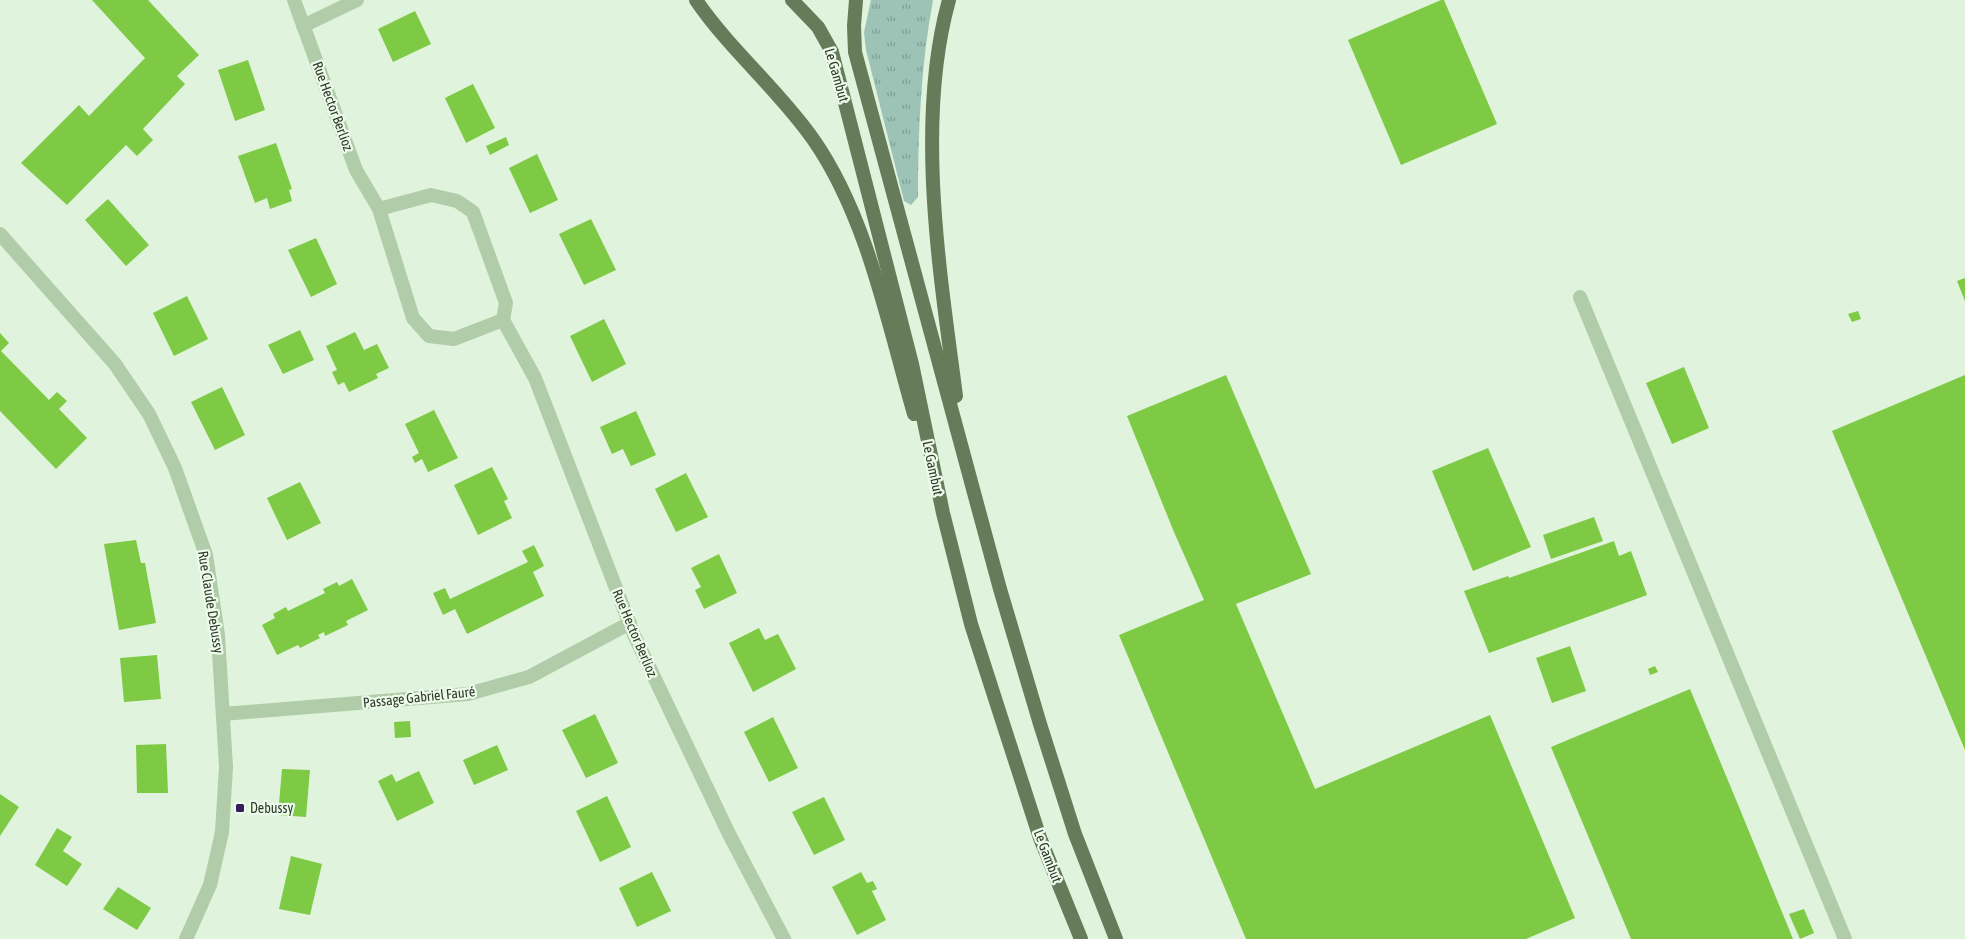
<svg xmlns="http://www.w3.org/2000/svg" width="1965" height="939" font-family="'Asap Condensed',sans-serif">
<defs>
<pattern id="grass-tufts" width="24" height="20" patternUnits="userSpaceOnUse" patternTransform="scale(1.25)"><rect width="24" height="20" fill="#9cc3b6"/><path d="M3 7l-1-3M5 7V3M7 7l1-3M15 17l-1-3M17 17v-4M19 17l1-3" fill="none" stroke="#809f94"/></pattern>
</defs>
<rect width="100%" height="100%" fill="#e0f3dd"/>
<path fill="url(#grass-tufts)" d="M871 0H933C921 65 918 130 918 197L911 205 904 201 866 50 864 32Z"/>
<g fill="#7eca44">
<polygon points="92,0 148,0 199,55 177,76 185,84 143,129 153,140 137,156 126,145 67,205 21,163 79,105 89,116 145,58"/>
<polygon points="1441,0 1444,0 1497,124 1401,165 1348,40"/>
<polygon points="415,11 431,44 393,62 378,29"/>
<polygon points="248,60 265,110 235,121 218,70"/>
<polygon points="473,84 495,128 466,143 445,98"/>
<polygon points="506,137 509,145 490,155 486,146"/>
<polygon points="276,143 292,189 289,190 292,201 270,209 267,198 255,203 238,156"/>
<polygon points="537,154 558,200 530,213 509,168"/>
<polygon points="108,199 149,245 126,266 85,220"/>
<polygon points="591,219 616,270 584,285 559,234"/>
<polygon points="316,238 337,284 311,297 288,250"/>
<polygon points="1965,278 1965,301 1957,281"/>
<polygon points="187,296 208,339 174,356 153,313"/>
<polygon points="1858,311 1861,319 1852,322 1848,314"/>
<polygon points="604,319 626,364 592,382 570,336"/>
<polygon points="300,330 314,360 283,374 268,345"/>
<polygon points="355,332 364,350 377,344 389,368 376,374 378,378 349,392 344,382 338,385 332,372 337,370 326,346"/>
<polygon points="0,333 9,343 1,351 49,400 57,392 67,401 59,409 87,438 56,469 0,411"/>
<polygon points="1684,367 1709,428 1672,444 1646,383"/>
<polygon points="1226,375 1311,574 1236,604 1315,789 1490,715 1575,918 1526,939 1246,939 1119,635 1204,600 1174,532 1127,416"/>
<polygon points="1965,375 1965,750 1832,431"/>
<polygon points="222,387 245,435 215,450 191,402"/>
<polygon points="434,410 458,458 428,472 422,459 415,463 412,457 419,453 405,424"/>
<polygon points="636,411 656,455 631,466 623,449 612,454 600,427"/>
<polygon points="1488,448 1531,547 1473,571 1432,471"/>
<polygon points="492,467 508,499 504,501 512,518 478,535 454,485"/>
<polygon points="686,473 708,517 676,532 655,489"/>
<polygon points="300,482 321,523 287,540 267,498"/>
<polygon points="1594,517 1603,541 1551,559 1543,535"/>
<polygon points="136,540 141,563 145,563 156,623 119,630 104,544"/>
<polygon points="1614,541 1619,556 1631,551 1647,595 1489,653 1464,591 1508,576 1509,578"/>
<polygon points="534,545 544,566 533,572 544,596 467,634 455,609 443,615 433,593 445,588 450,599 528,562 522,551"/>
<polygon points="719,554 737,593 704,609 695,590 701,587 691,568"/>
<polygon points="352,579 368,610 346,621 348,625 325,636 324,632 318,635 320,638 300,648 298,645 277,655 262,625 275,618 273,614 286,607 288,611 325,593 323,589 337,582 339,586"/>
<polygon points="759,628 765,640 778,634 796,669 753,692 729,643"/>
<polygon points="1570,646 1586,691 1552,703 1536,658"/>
<polygon points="157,655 161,699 124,702 120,658"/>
<polygon points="1655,666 1658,672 1650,675 1648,669"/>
<polygon points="1690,689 1739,807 1793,939 1631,939 1551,747"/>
<polygon points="595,714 618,763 586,778 562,730"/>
<polygon points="773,717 798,768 769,782 744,732"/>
<polygon points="410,721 411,737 395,738 394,722"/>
<polygon points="166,744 168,793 137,793 136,745"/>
<polygon points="497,745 508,770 474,785 463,760"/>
<polygon points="282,769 310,770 306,817 278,815"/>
<polygon points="419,771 434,803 397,821 378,781 392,774 396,782"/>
<polygon points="0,794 19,807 0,836"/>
<polygon points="607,796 631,847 600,862 576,811"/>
<polygon points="824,797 845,840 814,855 792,812"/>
<polygon points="57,828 72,837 63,851 82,864 67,886 35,865"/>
<polygon points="291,856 322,864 310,915 279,909"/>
<polygon points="652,872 671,911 637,927 619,888"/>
<polygon points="861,872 867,883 873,881 877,889 872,891 886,920 857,935 832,887"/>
<polygon points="118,887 151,908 137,930 103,909"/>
<polygon points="1804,909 1814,933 1800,939 1789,914"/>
</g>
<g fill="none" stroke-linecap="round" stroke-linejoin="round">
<polyline stroke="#b0cca8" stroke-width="14" points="1580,297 1845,939"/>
<g stroke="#b0cca8" stroke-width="14">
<polyline points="294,0 356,170 379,209 413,318 429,336 454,339 503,320 506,303 473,212 457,201 431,195 379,209"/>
<polyline points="303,26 357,0"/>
<polyline points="0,234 115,364 149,414 175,468 206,555 218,635 226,767 222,832 213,872 210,885 186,939"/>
<polyline points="503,320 535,378 634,635 729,834 784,939"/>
<polyline points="223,714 468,694 529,677 630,623"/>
</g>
<g stroke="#657b59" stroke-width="14">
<path d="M696 0C730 50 778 89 813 139 867 216 888 324 914 414"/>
<polyline points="792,0 818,27 832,52 912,364 943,513 971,624 1040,838 1081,939"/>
<polyline points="856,0 854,26 855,52 1000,589 1040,724 1075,834 1116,939"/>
<path d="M949 0C915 122 940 273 956 396"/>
</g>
</g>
<rect fill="#361c5c" stroke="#ecfbea" stroke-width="2" x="235" y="803" width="10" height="10" rx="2.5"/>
<g text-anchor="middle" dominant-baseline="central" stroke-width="4.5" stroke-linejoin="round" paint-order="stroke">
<g font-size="14" fill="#2f3929" stroke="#ecfbea">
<text transform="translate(837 75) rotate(74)">Le Gambut</text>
<text transform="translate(333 106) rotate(70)">Rue Hector Berlioz</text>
<text transform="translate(933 468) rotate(78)">Le Gambut</text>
<text transform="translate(211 602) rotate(81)">Rue Claude Debussy</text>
<text transform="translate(635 633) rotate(67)">Rue Hector Berlioz</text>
<text transform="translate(419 697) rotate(-6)">Passage Gabriel Fauré</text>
<text transform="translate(1048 856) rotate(69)">Le Gambut</text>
</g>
<g font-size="14" fill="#2f3929" stroke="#ecfbea" text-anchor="start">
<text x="250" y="808">Debussy</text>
</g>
</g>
</svg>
